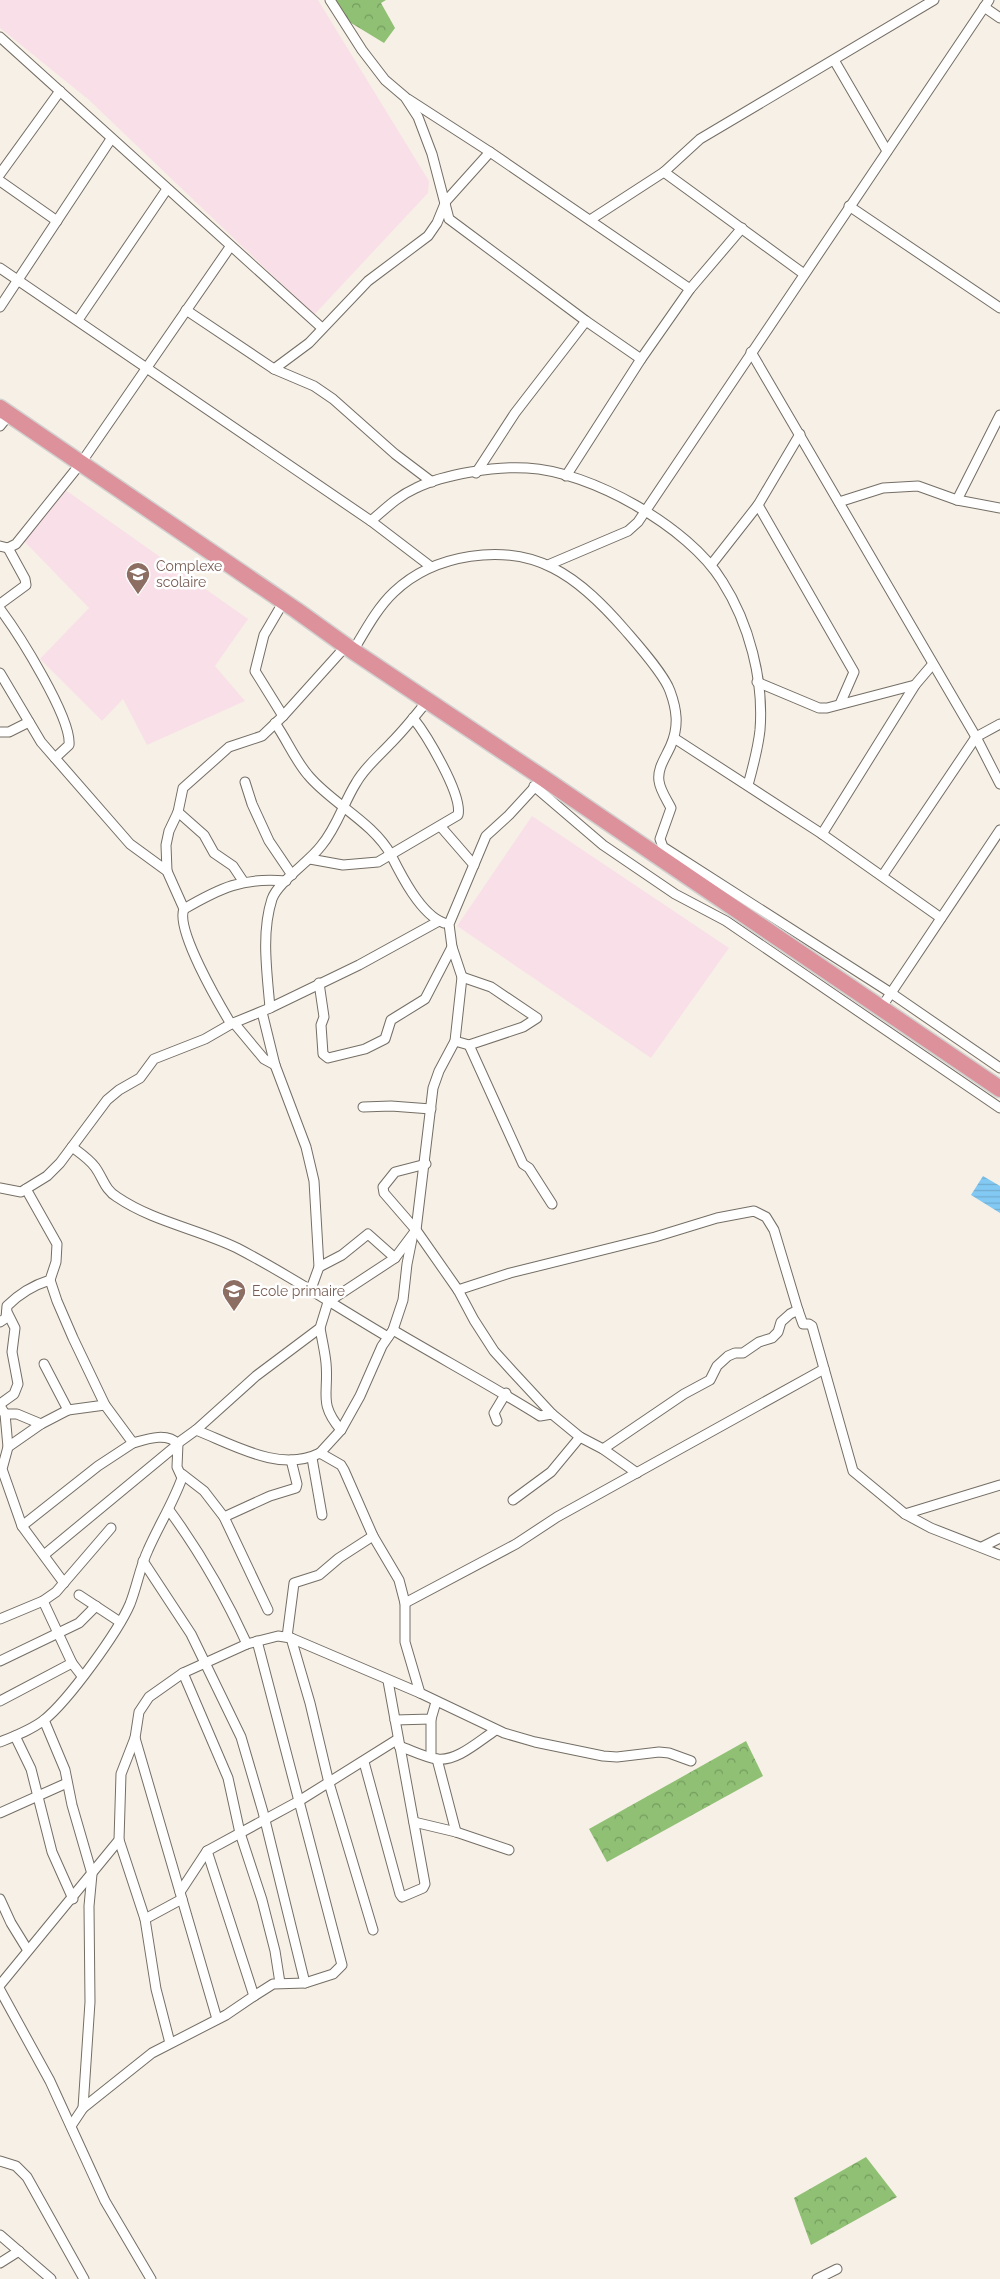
<svg xmlns="http://www.w3.org/2000/svg" width="1000" height="2279" font-family="Raleway,sans-serif">
<defs>
<pattern id="forest-crowns" width="20" height="18" patternUnits="userSpaceOnUse" patternTransform="scale(1.25)"><rect width="20" height="18" fill="#8fc074"/><path d="M2 6a3 3 0 1 1 6 0M12 15a3 3 0 1 1 6 0" fill="none" stroke="#759c5f"/></pattern>
<pattern id="water-rules" width="6" height="5" patternUnits="userSpaceOnUse" patternTransform="scale(1.25)"><rect width="6" height="5" fill="#82c9f3"/><path d="M0 2.5h6" fill="none" stroke="#71add0"/></pattern>
</defs>
<rect width="100%" height="100%" fill="#f7f0e6"/>
<g fill="#f9e0e8">
<polygon points="0,0 318,0 429,181 428,193 314,315 89,100 0,28"/>
<polygon points="64,489 248,619 215,666 245,701 147,745 123,699 102,721 40,659 89,608 22,539"/>
<polygon points="532,816 729,948 651,1058 457,926"/>
</g>
<g fill="url(#forest-crowns)">
<polygon points="329,0 386,0 381,3 395,28 384,43 338,15"/>
<polygon points="746,1741 763,1776 607,1862 589,1829"/>
<polygon points="866,2157 897,2197 811,2245 794,2198"/>
</g>
<polygon fill="url(#water-rules)" points="983,1176 1000,1186 1000,1213 971,1195"/>
<g fill="none" stroke-linecap="round" stroke-linejoin="round">
<g stroke="#746e65" stroke-width="11">
<g id="street">
<polyline points="330,0 362,50 385,80 405,97 418,117 432,154 449,219 586,321 641,359"/>
<polyline points="984,7 1000,18"/>
<polyline points="0,37 322,328"/>
<polyline points="834,60 887,151"/>
<polyline points="408,99 490,152 690,289"/>
<polyline points="664,172 804,274"/>
<polyline points="0,174 60,91"/>
<polyline points="0,181 57,221"/>
<polyline points="849,206 1000,308"/>
<polyline points="590,220 664,172 700,139 934,0"/>
<polyline points="0,268 371,521 430,566"/>
<polyline points="0,307 111,139"/>
<polyline points="186,310 274,369 314,386 333,399 395,454 432,482"/>
<polyline points="78,320 167,189"/>
<polyline points="751,352 976,737 1000,784"/>
<polyline points="274,369 309,343 368,281 428,236 437,223 446,201 490,152"/>
<polyline points="0,426 9,415"/>
<polyline points="476,473 515,413 586,321"/>
<polyline points="566,476 641,359 690,289 742,228"/>
<polyline points="957,500 1000,415"/>
<polyline points="839,502 883,488 918,486 957,500 1000,508"/>
<polyline points="758,505 854,672 840,704"/>
<path d="M371 521C385 509 398 496 416 488 444 474 497 466 527 468 590 471 689 527 722 581 749 623 764 680 760 730 758 748 753 767 748 785"/>
<polyline points="0,546 8,548 16,544 81,463 230,247"/>
<polyline points="548,565 628,531 638,522 989,0"/>
<polyline points="711,565 758,505 800,434"/>
<polyline points="0,604 26,585 25,579 8,548"/>
<path d="M0 609C18 633 72 718 69 745L55 758"/>
<path d="M353 651C365 631 377 608 394 592 434 554 504 543 553 568 581 582 605 607 625 630 637 644 664 674 670 691 677 710 679 726 671 745 666 757 657 768 659 781 660 790 667 800 671 808L660 839 663 847 891 993 1000 1068"/>
<path d="M0 673 41 742 130 844 167 871 184 909C175 929 219 1004 231 1024"/>
<polyline points="757,682 819,708 827,708 915,685"/>
<polyline points="283,716 255,671 264,635 284,601"/>
<path d="M275 723C287 740 295 760 308 775 331 803 373 822 391 855 401 875 421 915 444 923"/>
<polyline points="0,732 9,732 29,722"/>
<polyline points="674,738 822,834 941,918"/>
<polyline points="245,782 252,804 269,841 292,875"/>
<polyline points="534,786 603,845 675,894 726,921 1000,1108"/>
<polyline points="178,812 204,835 214,853 233,866 243,881"/>
<polyline points="441,827 474,865"/>
<polyline points="822,834 915,685 932,665"/>
<path d="M310 859 343 865 378 862 458 815C463 795 426 734 413 718"/>
<polyline points="167,871 166,845 169,831 178,812 183,788 229,747 262,736 283,716 346,646"/>
<polyline points="883,875 976,737 1000,724"/>
<path d="M184 909C220 888 243 877 286 881"/>
<polyline points="319,983 324,1017 321,1025 323,1054 328,1058 365,1049 385,1039 391,1020 425,999 452,947"/>
<path d="M270 1008C267 972 261 933 272 899 278 882 309 862 321 846 337 827 343 804 356 783 365 767 378 757 391 743 404 730 416 715 428 700"/>
<polyline points="881,1008 1000,830"/>
<polyline points="262,1012 275,1065 306,1147 314,1181 319,1267 311,1289"/>
<polyline points="234,1023 264,1059 275,1065"/>
<polyline points="455,1041 469,1045 523,1027 537,1018 491,987 462,977"/>
<polyline points="469,1045 523,1164 529,1168 552,1204"/>
<polyline points="363,1107 391,1106 431,1109"/>
<path d="M72 1147C80 1153 89 1159 95 1167 103 1178 105 1190 117 1197 154 1222 198 1229 237 1248 289 1275 337 1307 388 1337"/>
<polyline points="426,1164 395,1172 383,1187 384,1193 416,1230 458,1290 474,1320 494,1351 513,1372 552,1414 580,1437 603,1449 637,1473"/>
<polyline points="0,1188 21,1192 47,1176 60,1163 107,1100 119,1090 140,1078 154,1059 205,1039 231,1024 270,1008 359,965 439,921"/>
<polyline points="319,1267 342,1255 368,1234 395,1258"/>
<path d="M50 1280 57 1301 73 1338 105 1405 133 1443C147 1439 167 1432 178 1444"/>
<polyline points="458,1290 510,1273 655,1237 717,1218 754,1211 766,1217 774,1230 798,1310 790,1314 781,1322 778,1332 772,1338 759,1342 743,1353 735,1353 728,1356 717,1366 710,1380 684,1394 603,1449"/>
<polyline points="798,1310 803,1324 809,1324 812,1326 853,1471 905,1514 931,1528 1000,1555"/>
<path d="M0 1322 6 1318 7 1306C19 1294 34 1285 50 1280L56 1262 57 1244 26 1189"/>
<path d="M320 1328C322 1340 325 1352 326 1363 329 1394 318 1403 341 1430"/>
<path d="M393 1330C442 1359 492 1386 540 1416L552 1414"/>
<polyline points="44,1364 68,1410"/>
<polyline points="0,1404 14,1394 18,1384 12,1352 15,1328 7,1312"/>
<polyline points="0,1406 5,1414 8,1447 2,1469 22,1526 64,1583"/>
<polyline points="5,1414 17,1414 41,1424"/>
<polyline points="497,1421 494,1413 506,1393"/>
<path d="M196 1430C234 1445 280 1473 320 1453L341 1465 344 1470 373 1536 399 1580 405 1603V1642L420 1693"/>
<polyline points="8,1447 41,1424 68,1410 105,1405"/>
<polyline points="320,1453 341,1430 360,1396 382,1346 393,1330 403,1300 407,1264 412,1239"/>
<polyline points="312,1458 322,1515"/>
<polyline points="182,1474 204,1491 224,1517 268,1610"/>
<polyline points="513,1500 551,1472 580,1437"/>
<path d="M169 1510C200 1552 225 1596 247 1644"/>
<polyline points="905,1514 1000,1485"/>
<polyline points="224,1517 270,1496 296,1488 297,1484 291,1460"/>
<polyline points="22,1526 98,1466 133,1443"/>
<polyline points="982,1547 1000,1538"/>
<polyline points="44,1555 177,1445"/>
<polyline points="143,1561 191,1634 241,1737 263,1812 305,1983"/>
<polyline points="79,1595 120,1622"/>
<polyline points="43,1601 72,1663 82,1676"/>
<polyline points="405,1603 516,1544 557,1517 824,1369"/>
<polyline points="0,1619 43,1601 56,1592 111,1528"/>
<polyline points="287,1637 294,1583 319,1575 339,1558 373,1536"/>
<polyline points="291,1638 310,1703 329,1783 373,1930"/>
<polyline points="0,1661 79,1623 96,1606"/>
<polyline points="183,1673 228,1778 240,1833 262,1900 275,1951 280,1983"/>
<polyline points="0,1701 72,1663"/>
<polyline points="44,1720 65,1770 72,1805 92,1874 89,1906 90,2002 83,2108 152,2053 226,2015 254,1996 207,1851 299,1801 398,1739"/>
<polyline points="395,1720 431,1719 436,1702"/>
<polyline points="15,1736 31,1769 52,1852 73,1899"/>
<polyline points="135,1738 217,2019"/>
<path d="M0 1742C15 1736 31 1730 44 1720 68 1701 118 1632 130 1604 137 1586 140 1567 148 1550 159 1525 173 1503 182 1478L177 1467 178 1443 196 1430 256 1376 320 1328 328 1302 395 1258 416 1230 433 1088 439 1071 455 1041 462 977 452 947 449 924 486 836 509 815 543 778"/>
<path d="M399 1746C411 1750 424 1757 437 1759 457 1762 480 1740 496 1730"/>
<polyline points="431,1757 431,1719"/>
<polyline points="437,1759 456,1832"/>
<polyline points="364,1762 400,1894 402,1897 423,1888 425,1884 388,1681"/>
<polyline points="0,1813 67,1783"/>
<polyline points="414,1822 456,1832 509,1850"/>
<polyline points="119,1840 145,1919 156,1989 170,2043"/>
<polyline points="180,1892 207,1851"/>
<polyline points="0,1899 11,1923 27,1949"/>
<polyline points="145,1919 182,1899"/>
<polyline points="0,1985 119,1840 121,1774 135,1738 139,1712 149,1697 183,1673 247,1644 278,1636 291,1638 420,1693 504,1733 535,1742 603,1756 617,1757 659,1752 669,1753 691,1761"/>
<polyline points="0,1990 50,2081 105,2201 151,2279"/>
<polyline points="254,1996 273,1984 305,1983 333,1974 342,1965 257,1641"/>
<polyline points="71,2126 83,2108"/>
<polyline points="0,2161 16,2166 27,2177 84,2279"/>
<polyline points="0,2235 51,2279"/>
<polyline points="0,2263 19,2251"/>
<polyline points="817,2279 837,2269"/>
</g>
</g>
<g stroke="#d1d1d0" stroke-width="19">
<polyline id="highway" points="0,408 296,610 353,651 543,778 1000,1089"/>
</g>
<use href="#street" stroke="#fff" stroke-width="9"/>
<use href="#highway" stroke="#dd919b" stroke-width="16"/>
</g>
<defs>
<g id="school-pin" transform="scale(1.25)"><path d="M0 17L-7.5 6A9.5 9.5 0 1 1 7.5 6Z" fill="#8d6e63" stroke="#fff"/><path d="M0-5L7-2L0 1L-7-2ZM-4 1L0 2.5L4 1V4Q0 6-4 4Z" fill="#fff"/></g>
</defs>
<g fill-rule="evenodd">
<use href="#school-pin" x="138" y="574"/>
<use href="#school-pin" x="234" y="1291"/>
</g>
<g text-anchor="middle" dominant-baseline="central" stroke-width="5" stroke-linejoin="round" paint-order="stroke">
<g font-size="14" fill="#785e54" stroke="#fff" text-anchor="start">
<text x="156" y="566">Complexe<tspan x="156" dy="16">scolaire</tspan></text>
<text x="252" y="1291">Ecole primaire</text>
</g>
</g>
</svg>
